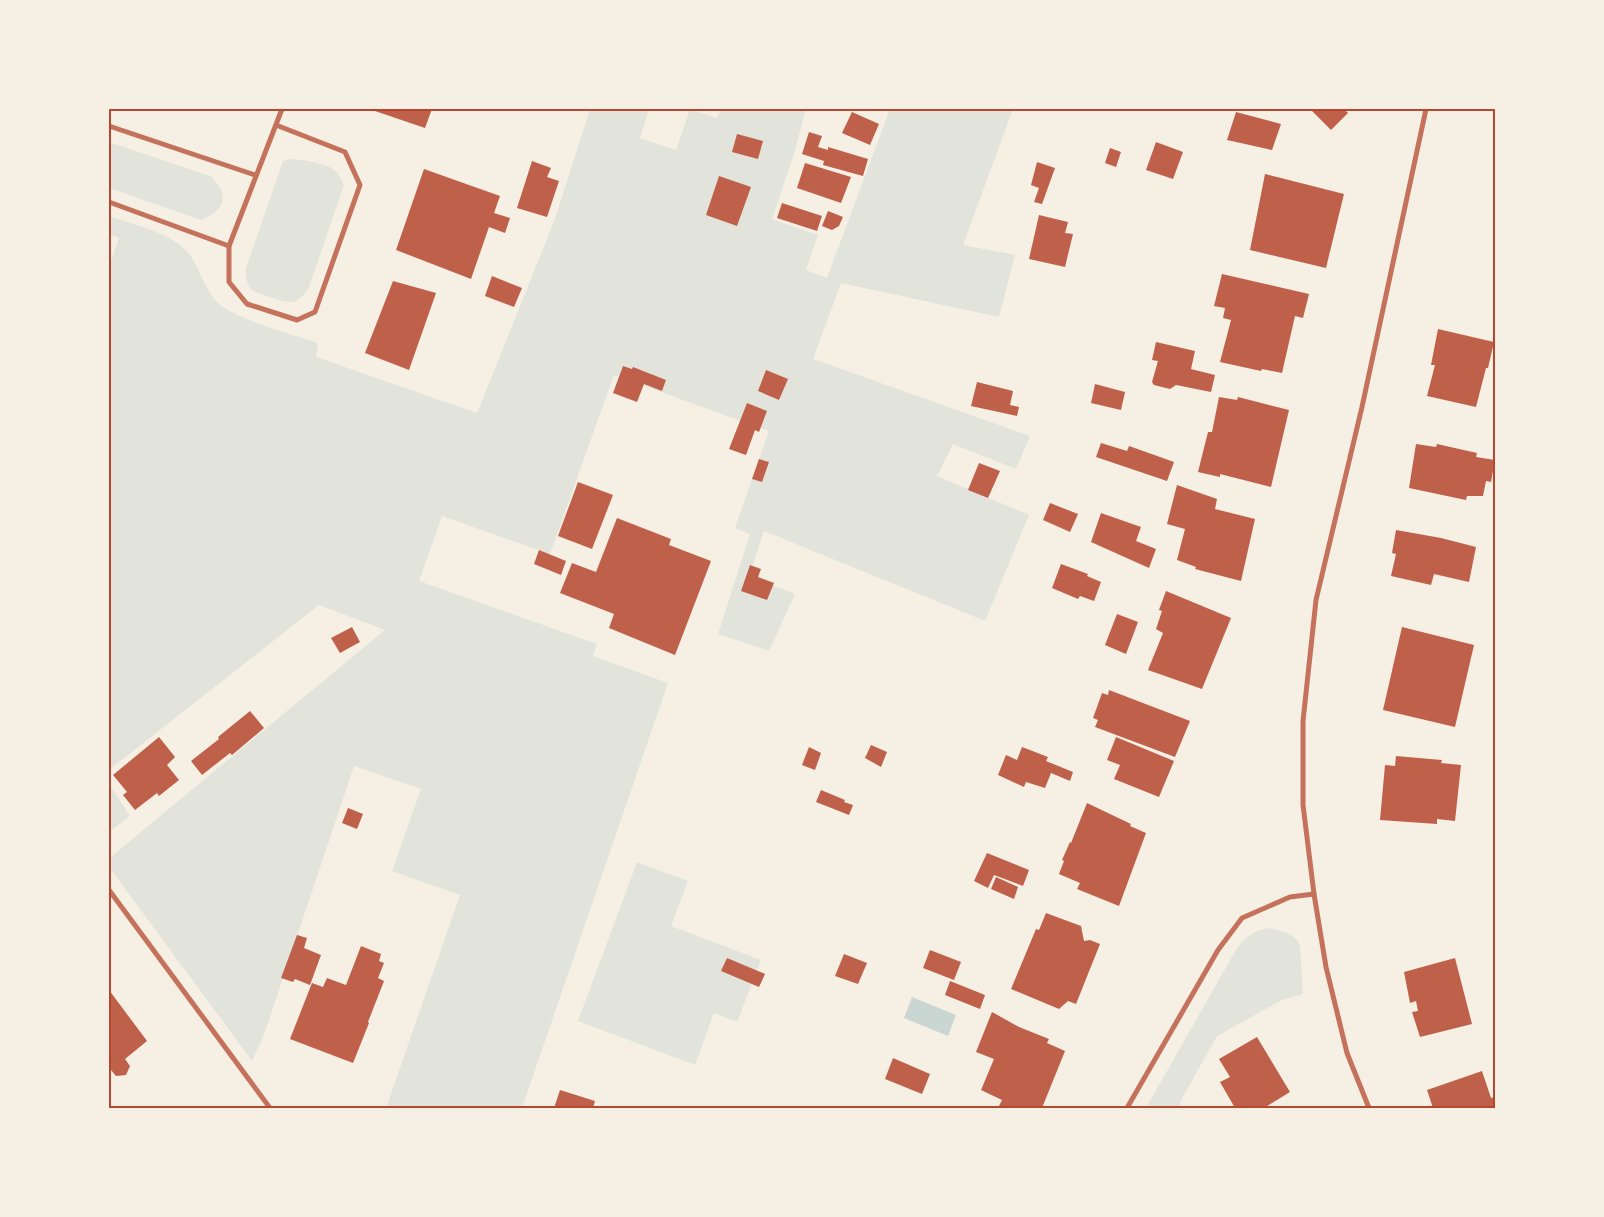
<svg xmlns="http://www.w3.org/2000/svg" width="1604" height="1217" font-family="'Open Sans',sans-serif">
<rect width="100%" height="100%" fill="#f6efe4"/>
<g fill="#e2e4dc">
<path d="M590 109H649L640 138 676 150 690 109 717 118 721 109H806L793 157 772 219 818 235 806 270 827 278 890 109H1013L963 245 1015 255 999 317 841 283 813 359 1030 436 1016 469 953 444 937 476 1029 515 985 621 764 531 749 576 795 594 769 651 718 634 750 534 735 528 769 431 614 375 550 554 442 516 419 581 597 644 593 656 668 683 522 1108H386L460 895 392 871 421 789 354 766 264 1035 252 1061 109 867V859L125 845 385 630 319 605 109 770V266L119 238 109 234V216C134 225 174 233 190 255 200 269 204 288 216 301 231 318 294 335 318 343L316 357 477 413 555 219Z"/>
<path d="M109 142 210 176C231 194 225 210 201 220L109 188Z"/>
<path d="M290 159C300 159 324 163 333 169 338 172 341 180 344 185L308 290C304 294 299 301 293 302 286 303 257 294 252 290 247 285 246 278 245 271L283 161Z"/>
<polygon points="109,784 130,816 109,832"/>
<polygon points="637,862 688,881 671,926 761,960 737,1022 714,1013 695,1065 578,1021"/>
<path d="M1269 928C1282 931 1294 933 1300 945L1303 994 1282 1000 1217 1036 1180 1102 1182 1108H1146L1237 948C1248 935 1253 931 1269 928Z"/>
</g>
<polygon fill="#c9d6d2" points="912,997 956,1015 948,1036 904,1018"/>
<g fill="#bf614a">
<polygon points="369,109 432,109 425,128"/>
<polygon points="1310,109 1347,109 1345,110 1348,113 1331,130"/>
<polygon points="852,112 879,124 870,145 842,133"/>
<polygon points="1236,112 1281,124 1272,150 1227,140"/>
<polygon points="809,132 822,136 818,147 828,150 828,147 868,159 863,176 823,165 824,161 802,154"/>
<polygon points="737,134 763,141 758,159 732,152"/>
<polygon points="1156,142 1183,152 1173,179 1146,170"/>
<polygon points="1110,148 1121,152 1116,167 1105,163"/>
<polygon points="532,161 551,168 547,177 559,181 547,217 517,208"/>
<polygon points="1037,162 1055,168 1042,204 1034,202 1039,188 1031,185"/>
<polygon points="805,163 851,177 841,203 797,188"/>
<polygon points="424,169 500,196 494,213 510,218 505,233 489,227 471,279 396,250"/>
<polygon points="1265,174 1344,194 1326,268 1250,250"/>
<polygon points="719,176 751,187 737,226 706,215"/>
<polygon points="782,203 822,216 817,231 777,218"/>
<polygon points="828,211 843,217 839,226 832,230 822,226"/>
<polygon points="1039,215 1068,222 1065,233 1073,234 1065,267 1029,259"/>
<polygon points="1222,274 1309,294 1303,318 1295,316 1282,373 1262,369 1261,371 1220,362 1231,320 1223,318 1225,308 1214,306"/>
<polygon points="492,276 522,288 514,307 485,296"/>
<polygon points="393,281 436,293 409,370 365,353"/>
<polygon points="1438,329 1494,342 1488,368 1486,368 1476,407 1427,396 1435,365 1431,365"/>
<polygon points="1156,342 1195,351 1191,369 1215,375 1211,392 1176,385 1170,389 1154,385 1152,382 1158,361 1152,360"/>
<polygon points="623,366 632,369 633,367 666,380 662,391 644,384 637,402 613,393"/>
<polygon points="766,370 788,379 779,400 758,391"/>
<polygon points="977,382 1013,391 1010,405 1019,407 1017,416 971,406"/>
<polygon points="1095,384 1125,392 1121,410 1091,403"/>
<polygon points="1219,397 1237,400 1238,397 1289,410 1271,487 1220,474 1220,477 1198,472 1208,432 1212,432"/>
<polygon points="747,403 767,411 759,432 755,430 746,455 729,449"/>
<polygon points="1101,443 1127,451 1129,446 1174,462 1167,481 1096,457"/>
<polygon points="1416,444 1436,447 1437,444 1477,453 1476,457 1495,460 1491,482 1486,481 1483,496 1467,496 1466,500 1409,488"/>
<polygon points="759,459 769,462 762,482 752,479"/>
<polygon points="979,463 1000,471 988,498 968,490"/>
<polygon points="578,482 613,495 592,549 558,536"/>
<polygon points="1177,485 1217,499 1215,509 1255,519 1241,581 1195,569 1196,567 1177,560 1185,529 1167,524"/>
<polygon points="1050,503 1078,514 1070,532 1043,520"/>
<polygon points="1101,513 1141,527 1136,541 1156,549 1149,568 1091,542"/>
<polygon points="617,518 671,539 669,545 711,561 675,655 609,628 614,614 560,593 572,563 596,572"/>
<polygon points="1396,530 1441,538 1476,547 1469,582 1434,574 1431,585 1391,576 1396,554 1392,553"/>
<polygon points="539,550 566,561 561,575 534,564"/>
<polygon points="1061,564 1088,574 1087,576 1101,582 1094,601 1080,596 1078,599 1052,588"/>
<polygon points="750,565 761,569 758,577 774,583 767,600 741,591"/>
<polygon points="1166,591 1231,618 1202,689 1148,670 1163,633 1156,629 1162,611 1159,610"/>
<polygon points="1117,614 1138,622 1126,654 1105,645"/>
<polygon points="352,627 360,642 340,653 331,638"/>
<polygon points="1402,627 1474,645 1455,727 1383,710"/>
<polygon points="1109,690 1190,721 1175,757 1095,727 1098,720 1093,718 1102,693 1108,695"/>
<polygon points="250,711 264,728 232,755 230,753 202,775 191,761 219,739 218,737"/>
<polygon points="159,737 175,757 167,765 179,780 159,796 157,793 135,810 123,795 127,792 113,775"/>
<polygon points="1116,737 1174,761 1159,797 1114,779 1120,765 1107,760"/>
<polygon points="871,745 887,752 881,767 865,758"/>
<polygon points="809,747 821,753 815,770 802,765"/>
<polygon points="1022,747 1048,757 1046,761 1073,772 1070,781 1051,773 1045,788 1026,782 1024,787 998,775 1006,755 1017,760"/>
<polygon points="1396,756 1442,760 1441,763 1461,765 1455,821 1437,819 1437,824 1380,820 1385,765 1395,766"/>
<polygon points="821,790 845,800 844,802 853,805 849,815 816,802"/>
<polygon points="1087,803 1131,824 1130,826 1146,833 1119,906 1077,889 1080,883 1059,874 1064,861 1062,860 1070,842 1071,843"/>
<polygon points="348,808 363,814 357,829 342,823"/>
<polygon points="987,853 1029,870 1023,886 994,875 988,888 974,881"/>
<polygon points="996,877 1018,887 1014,899 991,889"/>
<polygon points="1046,913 1081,926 1084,941 1090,940 1100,944 1076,1004 1068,1001 1059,1009 1011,989 1036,929 1039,930"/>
<polygon points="297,935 307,938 304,948 321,955 310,985 295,979 293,982 281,978"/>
<polygon points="361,946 381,954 379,961 384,963 378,978 384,981 368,1022 369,1023 353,1063 290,1039 312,983 323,987 327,978 346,985"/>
<polygon points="930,950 961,962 954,980 923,968"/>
<polygon points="844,954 867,963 858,984 835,976"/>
<polygon points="727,958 765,974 759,987 721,971"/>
<polygon points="1455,958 1472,1024 1420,1037 1412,1012 1418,1011 1416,1001 1410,1003 1404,972"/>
<polygon points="950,981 985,995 980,1009 945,995"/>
<polygon points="109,990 147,1041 125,1059 130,1066 126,1075 116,1076 111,1070 109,1072"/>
<polygon points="992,1012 1019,1027 1049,1039 1047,1043 1065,1051 1042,1108 998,1108 1002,1100 981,1090 994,1059 976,1052"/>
<polygon points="1257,1037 1290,1092 1264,1108 1235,1108 1220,1082 1230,1077 1219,1059"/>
<polygon points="893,1058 930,1074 922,1094 885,1079"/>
<polygon points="1482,1071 1491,1098 1495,1097 1495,1108 1433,1108 1427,1090"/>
<polygon points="560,1090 595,1101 593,1108 554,1108"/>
</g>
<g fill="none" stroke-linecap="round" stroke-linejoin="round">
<g stroke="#c5725c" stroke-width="5">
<polyline points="276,125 345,152 360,185 315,312 297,320 247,304 229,282 229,246 282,109"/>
<polyline points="109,126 255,175"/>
<polyline points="109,202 229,246"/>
<polyline points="109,890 270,1108"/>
<polyline points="1127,1108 1218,950 1242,918 1290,897 1314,894"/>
<polyline points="1369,1108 1347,1053 1326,967 1314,894 1303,805 1303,721 1316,600 1362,407 1426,109"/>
</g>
</g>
<rect width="1604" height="1217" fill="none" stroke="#f6efe4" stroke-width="220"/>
<rect x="110" y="110" width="1384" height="997" fill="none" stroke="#b5482f" stroke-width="2"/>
</svg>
